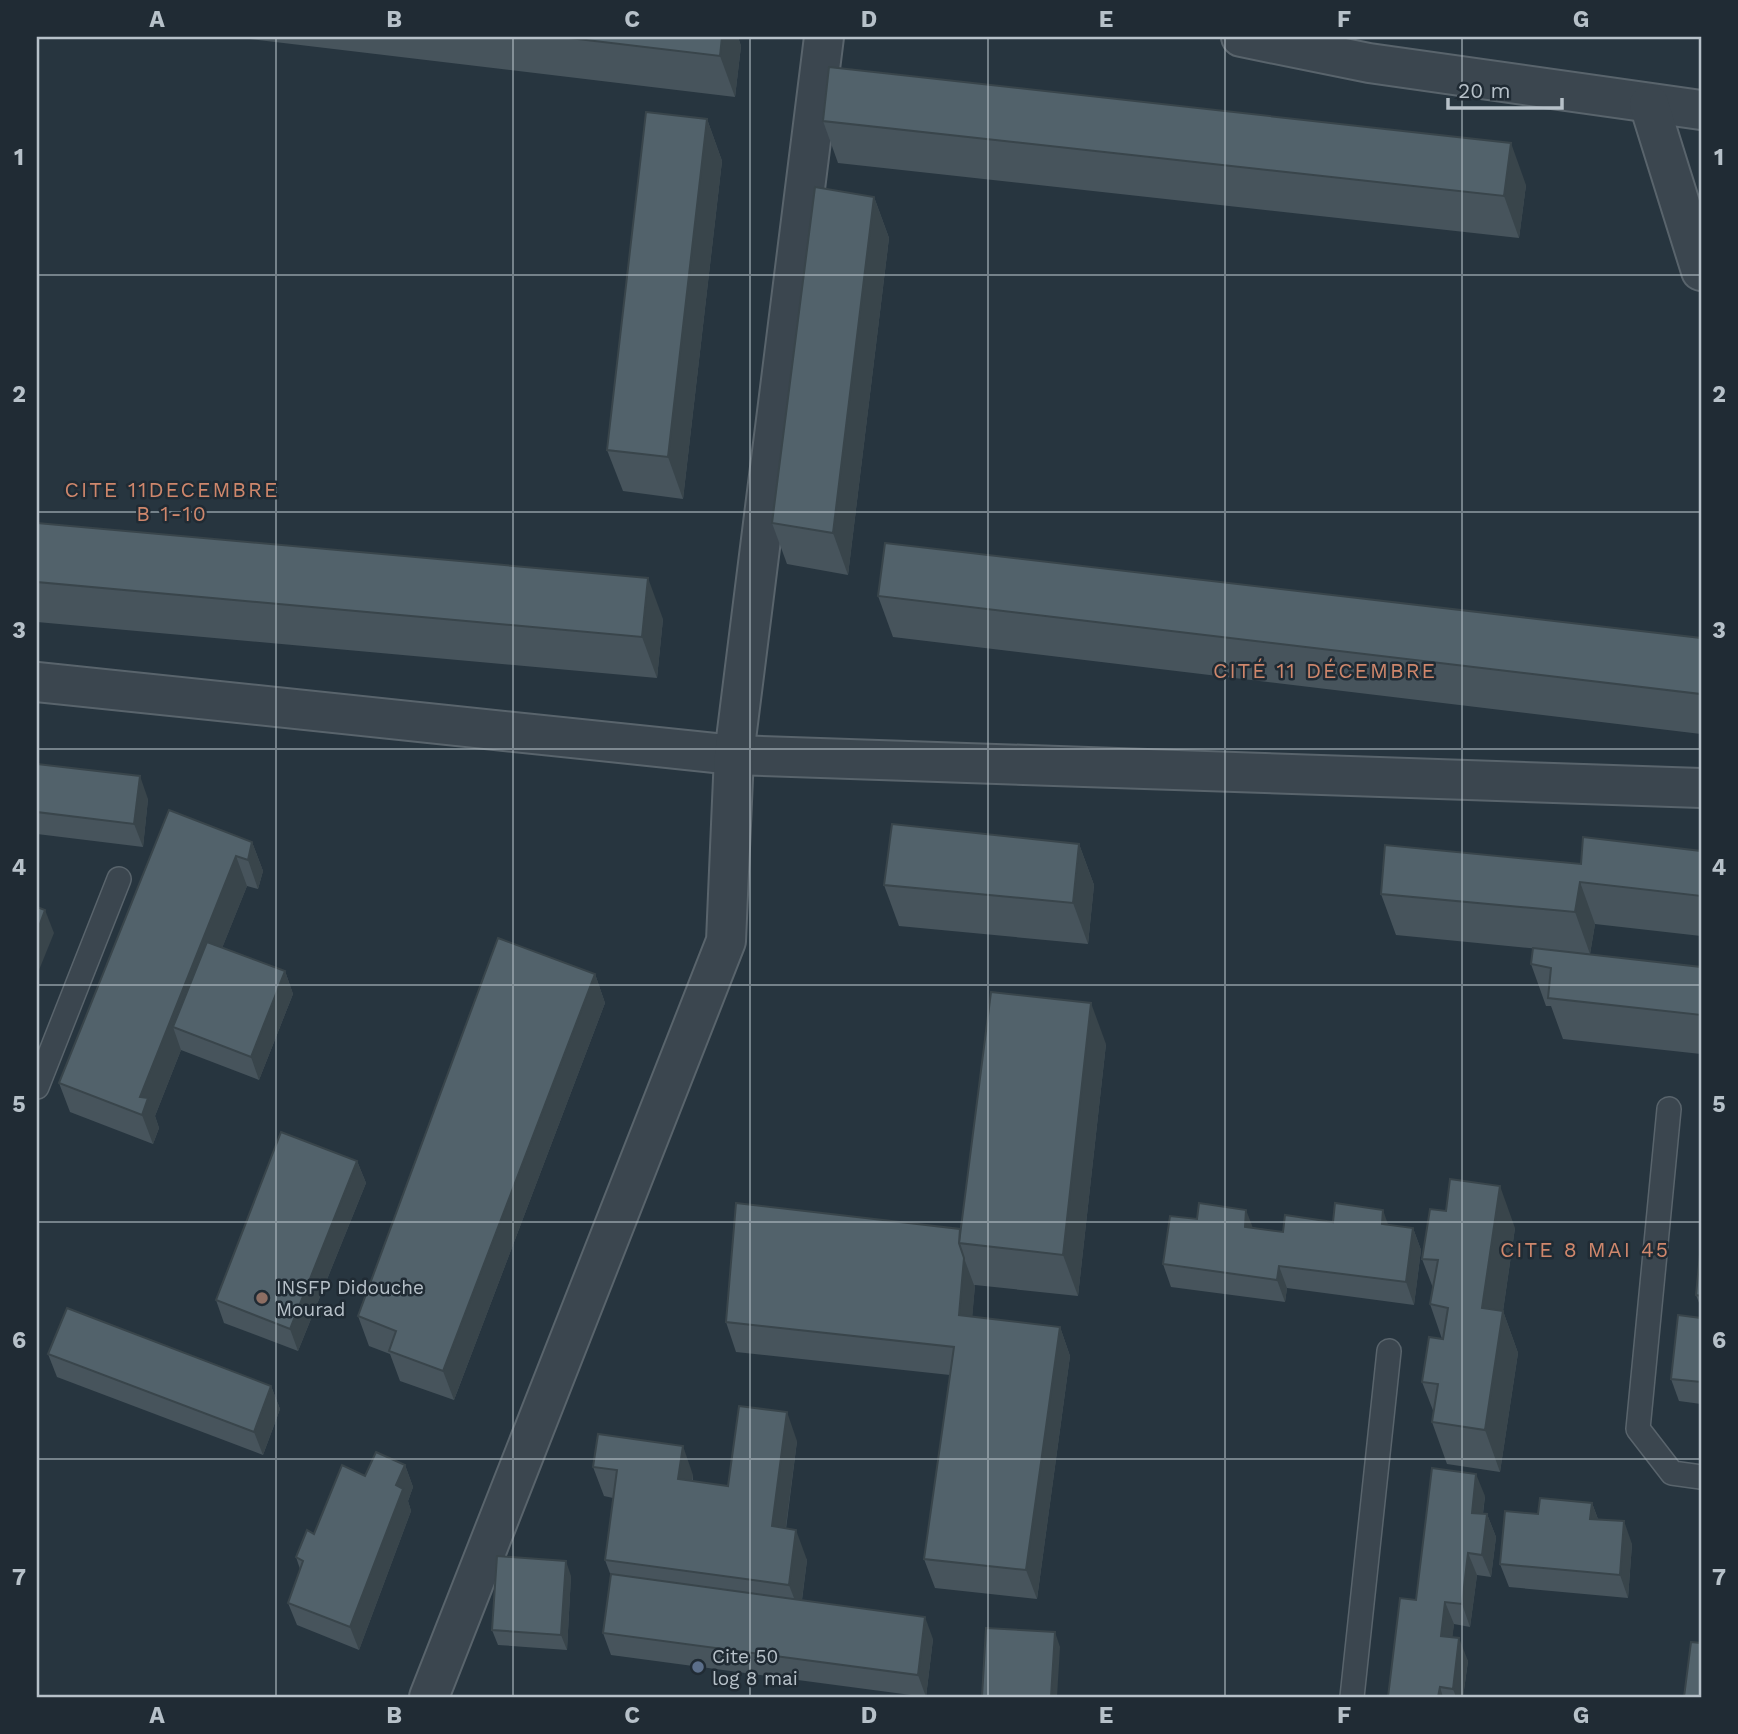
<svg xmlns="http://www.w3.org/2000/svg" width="1738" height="1734" font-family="'Work Sans',sans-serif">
<rect width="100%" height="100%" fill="#27353f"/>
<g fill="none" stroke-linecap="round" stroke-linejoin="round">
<g stroke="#59646c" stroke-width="26">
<g id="lane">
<polyline points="37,1087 119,879"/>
<polyline points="1669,1109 1638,1429 1672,1473 1701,1477"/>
<polyline points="1352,1697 1389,1351"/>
</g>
</g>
<g stroke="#59646c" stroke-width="42">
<g id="street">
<polyline points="1241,37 1369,63 1701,110"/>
<polyline points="1649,104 1701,271"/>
<polyline points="37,682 734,755 1701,788"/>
<polyline points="429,1697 726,941 734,755 824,37"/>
</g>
</g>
<use href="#lane" stroke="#3b464f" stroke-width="23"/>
<use href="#street" stroke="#3b464f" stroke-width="38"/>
</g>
<g fill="#47545c">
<polygon points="234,37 738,37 741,46 735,97"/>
<polygon points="707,119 722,161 683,499 623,491 607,450"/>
<polygon points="823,121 1526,185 1519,238 838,163"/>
<polygon points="874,197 889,238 848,575 787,564 772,523"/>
<polygon points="37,523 663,619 657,678 37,622"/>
<polygon points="878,596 1701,638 1701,734 893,637"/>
<polygon points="37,764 148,799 143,847 37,834"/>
<polygon points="169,810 252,842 263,871 258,889 247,886 222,948 285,971 293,994 259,1080 181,1050 155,1116 159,1128 153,1144 70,1112 59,1083"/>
<polygon points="1079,844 1094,885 1088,944 899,926 884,885"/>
<polygon points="1701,851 1701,936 1595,924 1590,954 1396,935 1381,894"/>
<polygon points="1531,964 1701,967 1701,1054 1563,1039 1551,1006 1546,1006"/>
<polygon points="595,974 605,1003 454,1400 400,1381 390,1354 369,1346 358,1316"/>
<polygon points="1106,1044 1078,1296 975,1285 972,1317 1060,1327 1070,1356 1037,1599 935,1588 924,1559 950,1375 736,1352 726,1322 960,1229"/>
<polygon points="357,1161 366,1183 298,1351 224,1323 216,1300"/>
<polygon points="1197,1219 1283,1232 1333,1222 1389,1225 1413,1228 1421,1250 1414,1305 1287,1288 1285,1302 1171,1287 1163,1264"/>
<polygon points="1515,1228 1503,1311 1518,1353 1500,1472 1447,1464 1432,1422 1434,1413 1422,1382 1442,1339 1430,1304 1433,1288 1422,1259"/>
<polygon points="1701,1244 1701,1308 1696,1295"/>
<polygon points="1701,1318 1701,1404 1679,1401 1671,1379"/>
<polygon points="48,1354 271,1386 280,1409 263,1455 57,1377"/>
<polygon points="797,1441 786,1529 807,1560 802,1600 933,1639 926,1697 611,1655 603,1633 611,1576 605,1560 613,1498 604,1496 593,1467 693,1475 693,1481 728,1486"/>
<polygon points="405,1465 413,1487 408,1501 411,1511 359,1650 297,1625 288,1603 300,1569 296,1557 314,1534 365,1476"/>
<polygon points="1485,1496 1483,1514 1487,1514 1496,1537 1491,1577 1477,1575 1470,1627 1454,1624 1452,1637 1468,1661 1463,1697 1388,1697 1416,1600"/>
<polygon points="1592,1503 1598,1519 1632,1544 1628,1598 1509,1587 1500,1564 1538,1514"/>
<polygon points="571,1576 567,1650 498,1645 492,1630"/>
</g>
<g fill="#39454b">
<polygon points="722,37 738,37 741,46 735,97 720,56"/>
<polygon points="707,119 722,161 683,499 668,457"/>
<polygon points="1511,143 1526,185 1519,238 1504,196"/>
<polygon points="874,197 889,238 848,575 833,533"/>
<polygon points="648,578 663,619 657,678 642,637"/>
<polygon points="140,776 148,799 143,847 134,824"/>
<polygon points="252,842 263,871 258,889 248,860"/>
<polygon points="1079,844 1094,885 1088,944 1073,903"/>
<polygon points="236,856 247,886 188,1033 173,1027 181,1050 155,1116 159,1128 153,1144 142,1115 140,1097"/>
<polygon points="1580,882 1595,924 1590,954 1575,912"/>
<polygon points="45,910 54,933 37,975 37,932"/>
<polygon points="285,971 293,994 259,1080 251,1057"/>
<polygon points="595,974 605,1003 454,1400 443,1371"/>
<polygon points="1091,1003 1106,1044 1078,1296 1063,1255"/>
<polygon points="357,1161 366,1183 298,1351 290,1329"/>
<polygon points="1500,1186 1515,1228 1503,1311 1518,1353 1500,1472 1485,1430 1482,1308"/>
<polygon points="1246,1210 1255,1233 1245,1227"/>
<polygon points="1383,1210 1391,1233 1382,1224"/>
<polygon points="1413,1228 1421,1250 1414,1305 1406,1282"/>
<polygon points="964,1258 974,1285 975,1285 970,1345 959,1315"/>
<polygon points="1279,1266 1287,1288 1285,1302 1277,1280"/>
<polygon points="1060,1327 1070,1356 1037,1599 1026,1570"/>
<polygon points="271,1386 280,1409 263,1455 254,1432"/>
<polygon points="787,1412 797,1441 782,1556 772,1526"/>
<polygon points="683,1446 693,1475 689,1508 678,1479"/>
<polygon points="405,1465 413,1487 408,1501 411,1511 359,1650 350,1627 396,1485"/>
<polygon points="1476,1474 1485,1496 1480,1535 1472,1513"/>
<polygon points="1592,1503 1600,1525 1590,1519"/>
<polygon points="1487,1514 1496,1537 1491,1577 1482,1555"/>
<polygon points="1624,1521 1632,1544 1628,1598 1620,1575"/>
<polygon points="796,1530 807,1560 800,1614 789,1585"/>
<polygon points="1468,1553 1477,1575 1470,1627 1462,1604"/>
<polygon points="566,1561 571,1576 567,1650 561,1635"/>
<polygon points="1445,1602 1454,1624 1450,1659 1441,1636"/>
<polygon points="925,1617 933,1639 926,1697 918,1675"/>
<polygon points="1055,1632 1060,1647 1057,1697 1051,1697"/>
<polygon points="1459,1638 1468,1661 1463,1697 1456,1697 1453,1689"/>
<polygon points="1440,1687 1443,1697 1438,1697"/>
</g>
<g fill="#52626b" stroke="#39454b" stroke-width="2">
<polygon points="561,37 722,37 720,56"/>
<polygon points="829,67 1511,143 1504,196 823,121"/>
<polygon points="646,112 707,119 668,457 607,450"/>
<polygon points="815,187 874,197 833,533 772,523"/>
<polygon points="37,523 648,578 642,637 37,582"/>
<polygon points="885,543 1701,638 1701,694 878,596"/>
<polygon points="37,764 140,776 134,824 37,812"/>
<polygon points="169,810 252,842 248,860 236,856 140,1097 148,1098 142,1115 59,1083"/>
<polygon points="892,824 1079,844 1073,903 884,885"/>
<polygon points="1583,837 1701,851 1701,896 1580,882 1575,912 1381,894 1385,845 1581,864"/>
<polygon points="37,907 45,910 37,932"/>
<polygon points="498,938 595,974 443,1371 389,1351 396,1331 358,1316"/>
<polygon points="207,942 285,971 251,1057 173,1027"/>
<polygon points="1533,948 1701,967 1701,1015 1548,998 1551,968 1531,964"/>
<polygon points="991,992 1091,1003 1063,1255 959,1243"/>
<polygon points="281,1132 357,1161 290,1329 216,1300"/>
<polygon points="1450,1179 1500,1186 1482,1308 1503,1311 1485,1430 1432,1422 1438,1384 1422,1382 1429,1337 1443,1339 1448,1308 1430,1304 1438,1260 1422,1259 1430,1209 1446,1211"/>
<polygon points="736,1203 960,1229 959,1243 964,1258 959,1315 1060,1327 1026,1570 924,1559 954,1347 726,1322"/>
<polygon points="1199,1203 1246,1210 1245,1227 1283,1232 1285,1215 1333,1222 1335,1203 1383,1210 1382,1224 1413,1228 1406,1282 1279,1266 1277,1280 1163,1264 1170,1216 1197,1219"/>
<polygon points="1701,1244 1701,1296 1696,1295"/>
<polygon points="67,1308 271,1386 254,1432 48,1354"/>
<polygon points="1678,1315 1701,1318 1701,1382 1671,1379"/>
<polygon points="739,1406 787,1412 772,1526 796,1530 789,1585 605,1560 617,1470 593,1467 598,1434 683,1446 678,1479 728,1486"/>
<polygon points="376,1452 405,1465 396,1485 403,1489 350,1627 288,1603 303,1561 296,1557 307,1530 314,1534 342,1465 365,1476"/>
<polygon points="1432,1468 1476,1474 1472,1513 1487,1514 1482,1555 1468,1553 1462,1604 1445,1602 1441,1636 1459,1638 1453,1689 1440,1687 1438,1697 1388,1697 1400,1598 1416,1600"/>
<polygon points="1540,1498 1592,1503 1590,1519 1624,1521 1620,1575 1500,1564 1505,1511 1538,1514"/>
<polygon points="497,1556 566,1561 561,1635 492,1630"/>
<polygon points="611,1574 925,1617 918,1675 603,1633"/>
<polygon points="986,1628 1055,1632 1051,1697 982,1697"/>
<polygon points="1691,1642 1701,1643 1701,1697 1684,1697"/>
</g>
<path fill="none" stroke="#b7c1c9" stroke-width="2" stroke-opacity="0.55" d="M276 37V1697M513 37V1697M750 37V1697M988 37V1697M1225 37V1697M1462 37V1697M37 275H1701M37 512H1701M37 749H1701M37 985H1701M37 1222H1701M37 1459H1701"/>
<circle fill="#8d6e63" stroke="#202b34" stroke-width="2.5" cx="262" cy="1298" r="7"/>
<circle fill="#5c6f8a" stroke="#202b34" stroke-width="2.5" cx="698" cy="1667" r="7"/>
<g text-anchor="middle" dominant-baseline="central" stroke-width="5" stroke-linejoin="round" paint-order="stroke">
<g font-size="19" fill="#b7c1c9" stroke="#202b34" text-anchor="start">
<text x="276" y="1287">INSFP Didouche<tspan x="276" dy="22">Mourad</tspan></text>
<text x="712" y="1656">Cite 50<tspan x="712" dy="22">log 8 mai</tspan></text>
</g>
<g font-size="21" letter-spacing="2" fill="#cf876c" stroke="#202b34">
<text x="172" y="489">CITE 11DECEMBRE<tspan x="172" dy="24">B 1-10</tspan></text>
<text x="1325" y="670">CITÉ 11 DÉCEMBRE</text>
<text x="1585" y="1249">CITE 8 MAI 45</text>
</g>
</g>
<rect width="1738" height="1734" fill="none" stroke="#202b34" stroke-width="77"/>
<path d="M1448 98v10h114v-10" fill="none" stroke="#b7c1c9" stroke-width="3.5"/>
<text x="1458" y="98" font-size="21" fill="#b7c1c9" stroke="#202b34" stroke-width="5" paint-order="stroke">20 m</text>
<rect x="38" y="38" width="1662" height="1658" fill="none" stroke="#b7c1c9" stroke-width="2.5"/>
<g font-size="23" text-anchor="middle" font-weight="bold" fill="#b7c1c9">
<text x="157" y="27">A</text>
<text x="394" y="27">B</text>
<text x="632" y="27">C</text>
<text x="869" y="27">D</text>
<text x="1106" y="27">E</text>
<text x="1344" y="27">F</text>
<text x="1581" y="27">G</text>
<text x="19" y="165">1</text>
<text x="1719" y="165">1</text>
<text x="19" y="402">2</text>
<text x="1719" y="402">2</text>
<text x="19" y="638">3</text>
<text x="1719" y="638">3</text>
<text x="19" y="875">4</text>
<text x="1719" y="875">4</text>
<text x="19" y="1112">5</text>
<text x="1719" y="1112">5</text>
<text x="19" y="1348">6</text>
<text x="1719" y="1348">6</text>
<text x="19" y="1585">7</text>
<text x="1719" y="1585">7</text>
<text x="157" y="1723">A</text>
<text x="394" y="1723">B</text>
<text x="632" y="1723">C</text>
<text x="869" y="1723">D</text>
<text x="1106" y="1723">E</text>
<text x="1344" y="1723">F</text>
<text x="1581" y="1723">G</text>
</g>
</svg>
